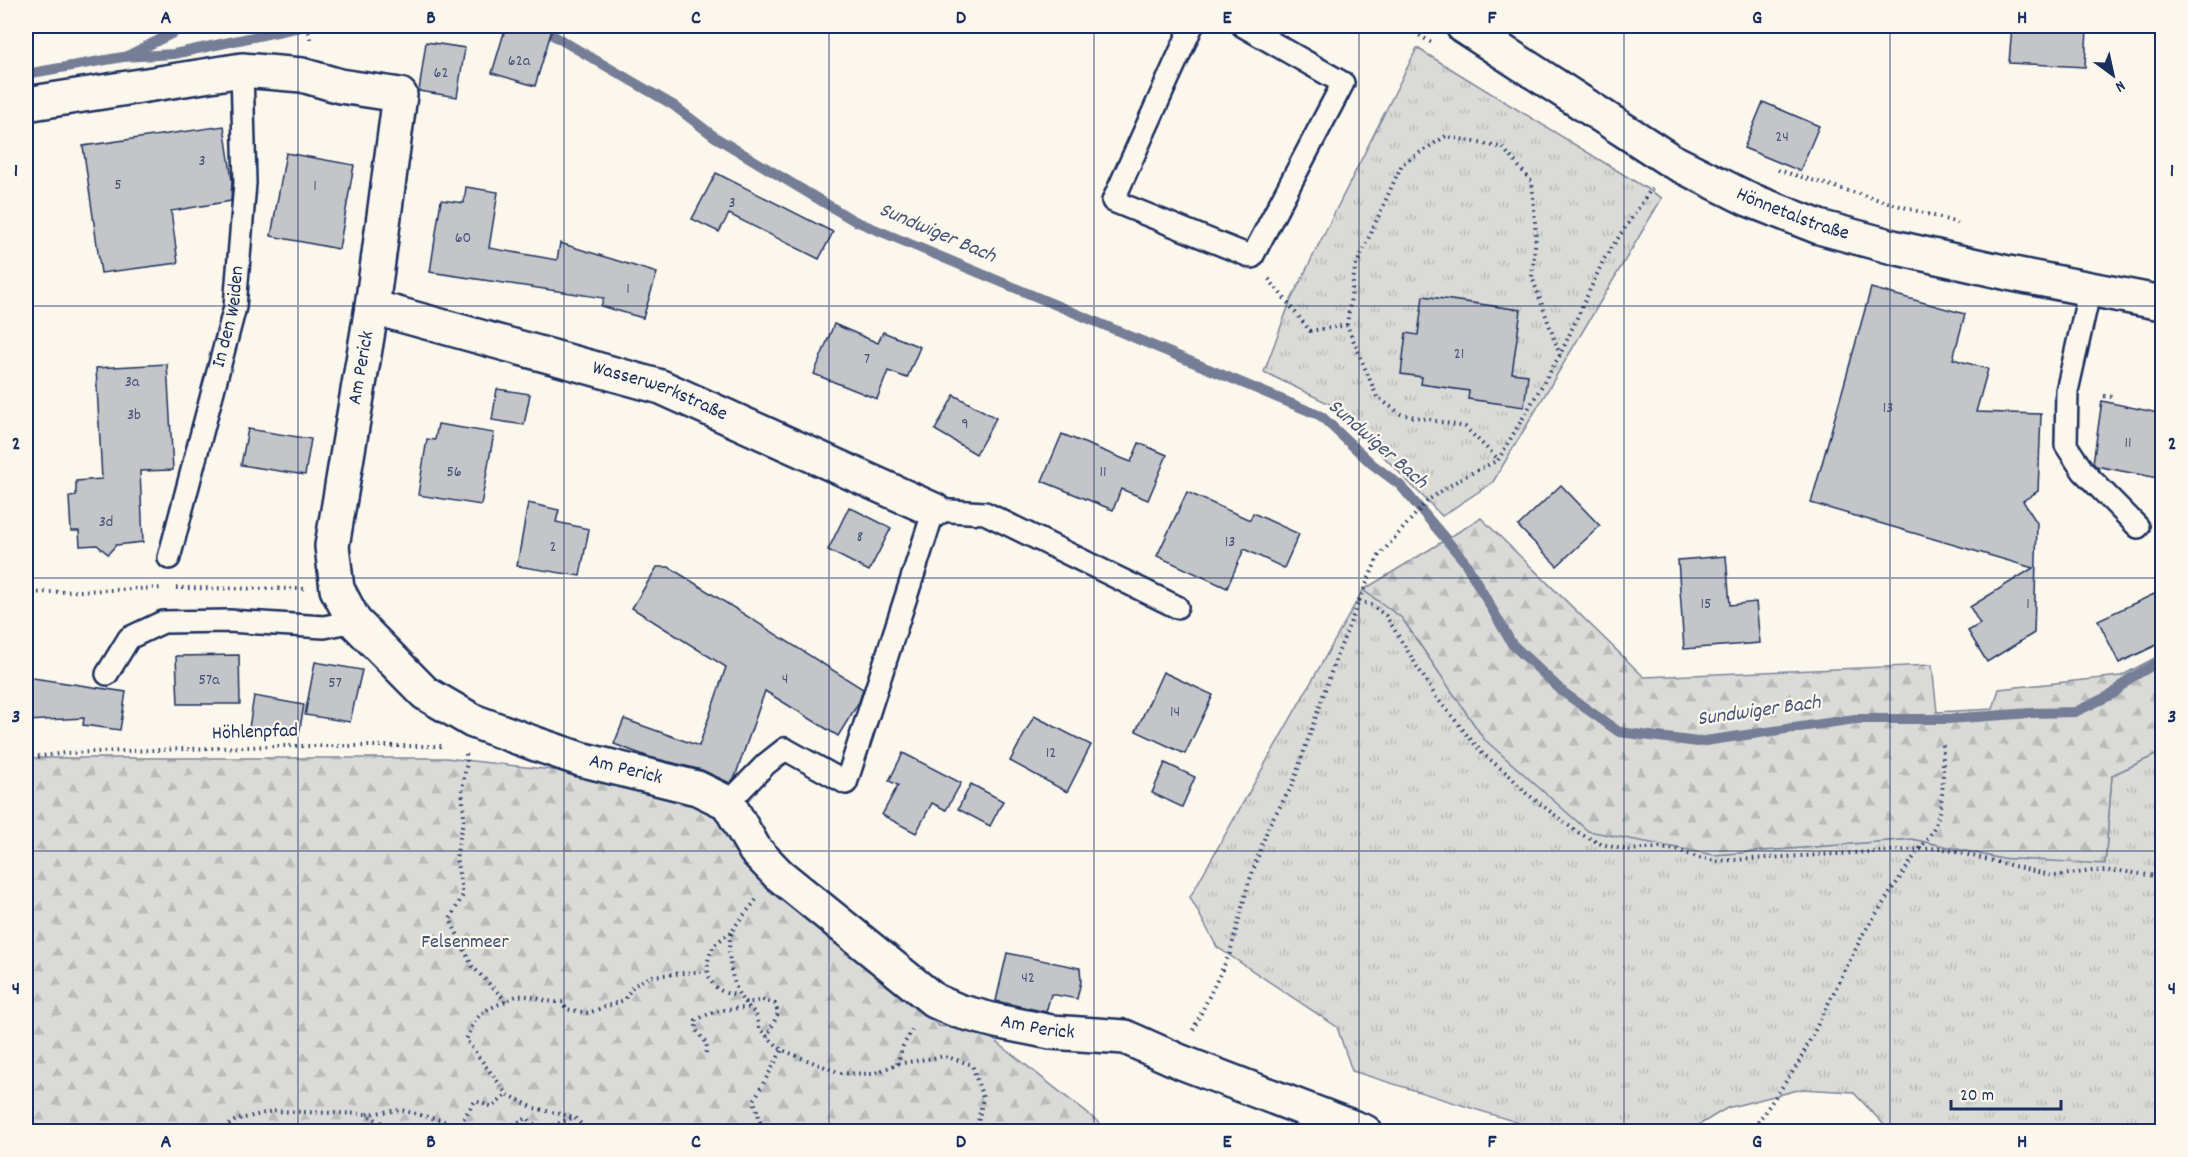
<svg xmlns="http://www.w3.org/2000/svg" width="2188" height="1157" font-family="Dekko,sans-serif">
<defs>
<pattern id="grass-tufts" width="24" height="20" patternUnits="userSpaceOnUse" patternTransform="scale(1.5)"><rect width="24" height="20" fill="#dadad7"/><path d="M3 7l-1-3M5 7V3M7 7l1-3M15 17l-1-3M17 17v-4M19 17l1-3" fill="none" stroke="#babbbb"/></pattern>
<pattern id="forest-firs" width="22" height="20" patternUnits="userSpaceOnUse" patternTransform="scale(1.5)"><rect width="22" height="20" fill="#dadad7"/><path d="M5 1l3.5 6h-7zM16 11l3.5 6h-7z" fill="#babbbb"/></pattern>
</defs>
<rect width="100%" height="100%" fill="#fbf7ec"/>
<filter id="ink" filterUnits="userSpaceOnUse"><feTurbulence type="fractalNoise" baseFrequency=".0167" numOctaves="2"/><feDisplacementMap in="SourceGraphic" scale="12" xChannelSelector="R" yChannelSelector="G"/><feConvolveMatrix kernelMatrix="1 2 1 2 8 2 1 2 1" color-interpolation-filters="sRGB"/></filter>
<g filter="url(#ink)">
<g fill="url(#grass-tufts)" stroke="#7a849a" stroke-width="1.5">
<polygon points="1417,48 1662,198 1493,482 1442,516 1334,406 1264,372 1290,302"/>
<polygon points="1363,590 1402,618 1484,739 1714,855 1912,839 1998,858 2105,863 2112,775 2162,752 2162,1131 1890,1131 1853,1092 1802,1089 1727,1108 1689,1131 1545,1131 1352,1071 1337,1027 1217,947 1190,897"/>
</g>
<g fill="url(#forest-firs)" stroke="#7a849a" stroke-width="1.5">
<polygon points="1481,518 1644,677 1932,665 1937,712 1993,709 1999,689 2121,676 2162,654 2162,752 2112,775 2105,864 1998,858 1912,839 1714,855 1588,831 1484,739 1402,618 1363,590"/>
<polygon points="26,758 446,758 571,772 722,805 824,921 939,1026 980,1029 1106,1128 1116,1131 26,1132"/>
</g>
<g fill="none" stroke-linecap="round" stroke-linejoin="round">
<g stroke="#747e96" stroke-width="10">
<polyline points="537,26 673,105 715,137 853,220 1321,416 1372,464 1400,485 1465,562 1512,644 1563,692 1619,732 1698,742 1855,719 1948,719 2031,713 2075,712 2113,694 2129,679 2162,660"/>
<polyline points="129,55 179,30 184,26"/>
<polyline points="26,74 123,57 174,54 305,26"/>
</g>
</g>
<g fill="#c3c5c9" stroke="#1b2f5e" stroke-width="1.5">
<polygon points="506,26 553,26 535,86 492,73"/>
<polygon points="2012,26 2087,28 2085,67 2009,63"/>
<polygon points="426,42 465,48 457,97 419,91"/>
<polygon points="1763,102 1819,126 1800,171 1744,148"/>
<polygon points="224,126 232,180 231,201 171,211 178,263 101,273 83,146"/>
<polygon points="286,153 354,165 339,249 271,236"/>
<polygon points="716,173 833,232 819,259 729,214 719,232 692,219"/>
<polygon points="466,187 498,192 489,248 557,260 560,243 657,273 643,318 601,306 604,298 430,272 441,200 464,203"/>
<polygon points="1871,288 1965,314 1953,359 1988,369 1976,412 2041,414 2038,491 2023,501 2037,523 2034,633 1987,662 1968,631 1980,624 1970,607 2033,568 1811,503"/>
<polygon points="1423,296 1521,310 1512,373 1528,375 1524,407 1468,399 1469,391 1421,384 1422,377 1401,374 1406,333 1418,335"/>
<polygon points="834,324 878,343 883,332 920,347 907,378 888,371 877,399 814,374"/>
<polygon points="167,364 173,470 140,471 143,542 116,545 108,554 97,545 80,546 79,531 71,531 69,497 76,496 76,481 102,479 96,368"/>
<polygon points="497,389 530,394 524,425 492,420"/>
<polygon points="954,395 996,418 976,454 935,430"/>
<polygon points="2102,401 2163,414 2163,479 2096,466 2093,463"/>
<polygon points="438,424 494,433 481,505 418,495 427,439 435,440"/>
<polygon points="248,429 311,439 305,475 241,465"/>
<polygon points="1062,434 1131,462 1139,443 1167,455 1148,500 1121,489 1113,510 1042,481"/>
<polygon points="1561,485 1600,526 1557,566 1518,526"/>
<polygon points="1187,492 1250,520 1253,513 1299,534 1284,568 1244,549 1227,588 1157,556"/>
<polygon points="528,503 559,510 556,522 589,529 580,576 517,566"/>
<polygon points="849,507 891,528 869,571 828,550"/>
<polygon points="1726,556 1730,605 1756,602 1760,643 1684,649 1678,560"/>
<polygon points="657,567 669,567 863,689 859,702 838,736 765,691 735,777 730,783 702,770 649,757 614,744 624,719 699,746 726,667 632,608"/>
<polygon points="2163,590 2163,642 2119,663 2098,620"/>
<polygon points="239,655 240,704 178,704 176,656"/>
<polygon points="315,662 362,670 350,722 305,715"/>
<polygon points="1163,672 1213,695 1185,754 1136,731"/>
<polygon points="26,677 126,692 120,730 83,725 84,718 26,721"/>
<polygon points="254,696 304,705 299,734 249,728"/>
<polygon points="1034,716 1091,745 1067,792 1010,761"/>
<polygon points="903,753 961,783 946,810 932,803 916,833 882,815 898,785 889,781"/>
<polygon points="1165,763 1195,777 1182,807 1152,793"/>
<polygon points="971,784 1003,801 990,826 958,809"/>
<polygon points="1007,953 1080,968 1081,981 1077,999 1051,994 1046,1012 996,1001"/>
</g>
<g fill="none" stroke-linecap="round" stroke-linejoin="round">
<g stroke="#1b2f5e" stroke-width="26">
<g id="lane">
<polyline points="1192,26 1113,201 1252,257 1343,83 1243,26"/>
<polyline points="2090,289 2067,391 2066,445 2083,471 2138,527"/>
<path id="s1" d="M169 558 235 307 245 183 242 70"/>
<polyline points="107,674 129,638 163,622 229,621 324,627 354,621"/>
<polyline points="728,803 766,764 785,749 846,783 934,510 985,513 1177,607"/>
</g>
</g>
<g stroke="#1b2f5e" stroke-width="38">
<g id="street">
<path id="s2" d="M26 104 242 70 302 75 340 86 400 95 372 307 332 546 337 589 354 621 425 693 473 721 533 743 580 759 697 788 728 803 755 850 778 874 935 1001 958 1011 996 1021 1051 1032 1125 1037 1181 1062 1365 1132"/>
<path id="s3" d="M372 307 661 387 934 510"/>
</g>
</g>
<g stroke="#1b2f5e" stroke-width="38">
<g id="secondary">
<path id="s4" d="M1463 26 1670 160 1748 199 1819 227 1893 247 2008 273 2162 303"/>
</g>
</g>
<g stroke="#1b2f5e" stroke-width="4" stroke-dasharray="1.5 4.5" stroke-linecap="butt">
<polyline points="307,26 311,42"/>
<polyline points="1404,26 1432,43"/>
<polyline points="1778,170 1961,224"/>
<polyline points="1269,279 1310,331 1347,325 1377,397 1401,414 1465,427 1498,459"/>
<polyline points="1347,325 1355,268 1402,164 1446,136 1503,148 1532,182 1536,236 1532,277 1560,355"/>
<polyline points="2104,396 2113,397"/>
<polyline points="176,588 304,589"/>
<polyline points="26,593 163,588"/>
<polyline points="1359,601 1371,605 1386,616 1436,697 1483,754 1510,776 1526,793 1577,832 1601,844 1626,850 1659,848 1678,850 1699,858 1716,861 1940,848 2054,876 2093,871 2120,871 2162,877"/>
<polyline points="466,754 467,762 462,789 464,816 456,858 463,895 450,919 472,966 506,1001"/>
<polyline points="26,758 65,753 276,746 444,746"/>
<path d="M756 900C749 910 739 919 733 930 724 946 732 988 744 1002H754L762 1000 775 1004 778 1013 767 1037"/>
<path d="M731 932C726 936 716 942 713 948 700 971 711 994 738 995"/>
<polyline points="744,1002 756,1014 759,1029 782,1050 840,1073 873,1074 897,1064 945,1056 972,1065 983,1098 976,1132"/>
<polyline points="1193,1030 1230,953 1248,885 1269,825 1292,786 1336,658 1359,601 1378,557 1428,500 1460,479 1498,460 1560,355 1604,259 1652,188"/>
<path d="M706 1053 707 1044 696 1030V1020C713 1011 728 1008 748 1008"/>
<polyline points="897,1064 903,1046 913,1028"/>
<polyline points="367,1114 401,1110 459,1125 475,1101 493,1107 507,1094"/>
<polyline points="460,1125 504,1129 527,1118 540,1131 574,1117"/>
<polyline points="762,1128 754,1100 782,1050"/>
<polyline points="219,1132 236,1120 273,1111 366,1114 398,1132"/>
<path d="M589 1132 574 1117 534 1108 507 1094 466 1040C477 1015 478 1013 504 1002 508 1000 513 997 517 996 533 994 547 1004 563 1002L566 1009 588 1013 624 1000 633 986 652 976 706 971"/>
<path d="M1751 1132 1798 1064 1863 934 1919 849C1948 819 1942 782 1943 743"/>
</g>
<use href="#lane" stroke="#fbf7ec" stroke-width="21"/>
<use href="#street" stroke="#fbf7ec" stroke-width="33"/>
<use href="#secondary" stroke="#fbf7ec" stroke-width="33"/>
</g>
</g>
<path fill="none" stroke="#1b2f5e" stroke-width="1.5" stroke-opacity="0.55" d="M298 26V1132M564 26V1132M829 26V1132M1094 26V1132M1359 26V1132M1624 26V1132M1890 26V1132M26 306H2162M26 578H2162M26 851H2162"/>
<g text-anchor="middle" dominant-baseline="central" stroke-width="4.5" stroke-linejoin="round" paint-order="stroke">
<g font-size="16" fill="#455479">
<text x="519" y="61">62a</text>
<text x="441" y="73">62</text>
<text x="1782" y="137">24</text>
<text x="202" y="161">3</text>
<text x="118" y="185">5</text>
<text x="315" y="186">1</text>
<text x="732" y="203">3</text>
<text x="463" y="238">60</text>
<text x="628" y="289">1</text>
<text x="1459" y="354">21</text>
<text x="867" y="359">7</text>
<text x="132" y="382">3a</text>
<text x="1888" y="408">13</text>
<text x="134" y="415">3b</text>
<text x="965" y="424">9</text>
<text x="2128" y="443">11</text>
<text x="454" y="472">56</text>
<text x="1103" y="472">11</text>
<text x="106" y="522">3d</text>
<text x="860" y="537">8</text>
<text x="1230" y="542">13</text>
<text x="553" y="547">2</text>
<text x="1706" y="604">15</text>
<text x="2028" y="604">1</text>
<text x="785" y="679">4</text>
<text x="209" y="680">57a</text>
<text x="335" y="683">57</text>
<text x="1175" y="712">14</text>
<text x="1051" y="753">12</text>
<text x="1028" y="978">42</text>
</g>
<g font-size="20" fill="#1b2f5e" stroke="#fbf7ec">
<text stroke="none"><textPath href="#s4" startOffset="381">Hönnetalstraße</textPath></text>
<text stroke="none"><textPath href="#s1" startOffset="249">In den Weiden</textPath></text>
<text transform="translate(362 368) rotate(-80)">Am Perick</text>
<text stroke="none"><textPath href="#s3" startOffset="300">Wasserwerkstraße</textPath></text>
<text transform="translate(255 733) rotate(-2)">Höhlenpfad</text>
<text stroke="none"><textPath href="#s2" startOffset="1232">Am Perick</textPath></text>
<text stroke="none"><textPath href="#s2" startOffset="1736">Am Perick</textPath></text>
</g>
<g font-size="20" fill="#415176" stroke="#fbf7ec">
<text x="465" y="943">Felsenmeer</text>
</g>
<g font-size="21" font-style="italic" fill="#47577a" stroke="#fbf7ec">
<text transform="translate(937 234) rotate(23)">Sundwiger Bach</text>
<text transform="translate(1377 445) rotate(41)">Sundwiger Bach</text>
<text transform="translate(1759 712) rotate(-8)">Sundwiger Bach</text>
</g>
</g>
<rect width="2188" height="1157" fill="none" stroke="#fbf7ec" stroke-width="66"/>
<g transform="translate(2113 75) rotate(147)" stroke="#fbf7ec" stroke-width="4.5" paint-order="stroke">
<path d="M0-4.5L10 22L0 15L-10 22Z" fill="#1b2f5e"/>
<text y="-9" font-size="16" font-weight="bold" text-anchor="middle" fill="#1b2f5e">N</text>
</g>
<path d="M1951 1100v9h110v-9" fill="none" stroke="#1b2f5e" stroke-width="3"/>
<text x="1960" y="1100" font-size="18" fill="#1b2f5e" stroke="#fbf7ec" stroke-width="4.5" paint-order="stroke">20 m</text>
<rect x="33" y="33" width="2122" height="1091" fill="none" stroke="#1b2f5e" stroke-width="2"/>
<g font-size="20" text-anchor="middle" font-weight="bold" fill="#1b2f5e">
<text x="166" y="23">A</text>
<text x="431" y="23">B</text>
<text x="696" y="23">C</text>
<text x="961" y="23">D</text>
<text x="1227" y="23">E</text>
<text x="1492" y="23">F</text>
<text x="1757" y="23">G</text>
<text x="2022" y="23">H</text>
<text x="16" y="176">1</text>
<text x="2172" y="176">1</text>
<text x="16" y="449">2</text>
<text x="2172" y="449">2</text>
<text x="16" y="722">3</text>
<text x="2172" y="722">3</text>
<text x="16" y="994">4</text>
<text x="2172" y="994">4</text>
<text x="166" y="1147">A</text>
<text x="431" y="1147">B</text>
<text x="696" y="1147">C</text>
<text x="961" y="1147">D</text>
<text x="1227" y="1147">E</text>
<text x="1492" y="1147">F</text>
<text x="1757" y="1147">G</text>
<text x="2022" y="1147">H</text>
</g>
</svg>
